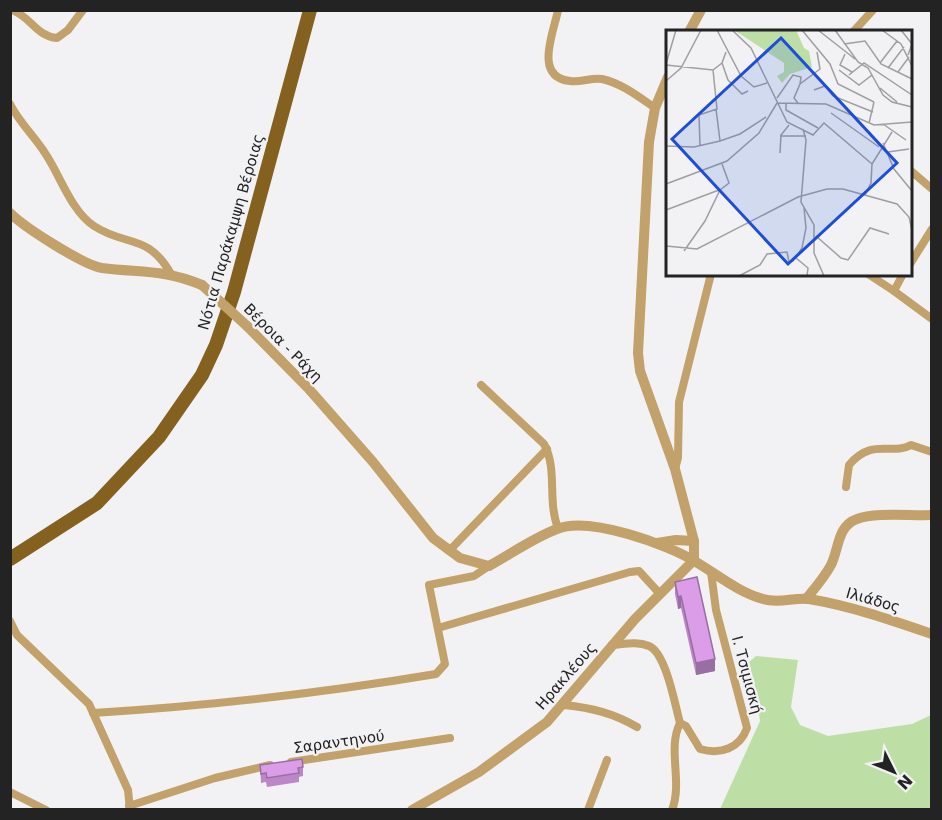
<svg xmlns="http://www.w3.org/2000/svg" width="942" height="820" font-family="'DejaVu Sans',sans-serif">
<rect width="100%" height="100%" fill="#f2f2f5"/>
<polygon fill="#bddfa5" points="756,656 798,660 791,707 800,725 828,736 912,724 931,715 931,809 720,809 760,721 754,680 748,663"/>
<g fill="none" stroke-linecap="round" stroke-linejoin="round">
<g stroke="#c2a16a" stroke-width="8">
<path d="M12 10C30 16 36 36 57 38L68 30 83 10"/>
<path d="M558 10C554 32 533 77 570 81 580 83 592 77 602 79 621 83 639 97 655 108"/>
<polyline points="853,32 873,10"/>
<path d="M10 104C19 122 34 136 45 153 60 175 71 211 94 226 126 247 148 233 171 274"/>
<polyline points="910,170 932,189"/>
<polyline points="910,264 932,229"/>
<polyline points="868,274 894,291"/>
<polyline points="903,274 894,291 932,319"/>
<path d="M481 385 544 444C558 469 547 501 558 528"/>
<polyline points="675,469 678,458 679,402 711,274"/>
<path d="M846 487 849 465C872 437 892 456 911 445L932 452"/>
<polyline points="449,551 547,449"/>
<polyline points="10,621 17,635 89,704 128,790 130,810"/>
<polyline points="438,628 630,572 639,571 660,594"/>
<path d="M612 645C625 644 637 641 649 646 666 653 675 705 680 723 667 749 683 782 672 810"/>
<path d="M564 705C592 708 613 713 637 727"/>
<path d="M93 713C208 706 322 693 436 674L445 664 429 585 474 576 489 566"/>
<path d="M680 723 686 726 700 749C721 755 740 748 747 728L716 610 711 572"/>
<polyline points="291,762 450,738"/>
<polyline points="10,792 46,810"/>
<polyline points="129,806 215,778 270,765"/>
<polyline points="588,810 607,760"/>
</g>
<g stroke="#c2a16a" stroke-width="10">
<polyline points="689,32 701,10"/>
<polyline points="668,77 655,108 649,142 638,353 640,371 675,469 694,541 694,560"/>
<path d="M10 213C24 227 83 265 102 268 142 273 163 269 202 285"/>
<path d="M247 326 308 388 373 462 433 538 460 558 489 566C511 554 533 538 557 529 589 516 667 544 696 562 718 575 738 592 763 599 779 604 794 597 809 599 851 606 891 620 932 634"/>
<polyline points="657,543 676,540 694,541"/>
<path d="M806 599C815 588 824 578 831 565 839 549 837 526 857 519 875 512 911 516 932 515"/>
<polyline points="412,810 479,772 547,722 635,619 694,560"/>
</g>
<polyline stroke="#84611e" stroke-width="14" points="10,559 97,503 159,437 202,375 216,345 234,292 310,10"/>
<polyline stroke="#c2a16a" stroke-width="10" points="202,285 247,326"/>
</g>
<g fill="#bc87c7">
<polygon points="675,582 715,671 696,675 681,608 678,609 675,594"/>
<polygon points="260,765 303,767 303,776 299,777 299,782 267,787 266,782 261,783"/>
</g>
<g fill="#996ea2">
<polygon points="681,596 681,608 678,609 678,597"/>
<polygon points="715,659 715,671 696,675 696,663"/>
</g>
<g fill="#db9de7" stroke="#996ea2" stroke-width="1.5">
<polygon points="697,577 715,659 696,663 681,596 678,597 675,582"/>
<polygon points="302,759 303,767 298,768 299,773 267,778 266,773 261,774 260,765"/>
</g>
<g text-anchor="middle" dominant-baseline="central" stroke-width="4.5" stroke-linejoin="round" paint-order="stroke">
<g font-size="15" fill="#232324" stroke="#f2f2f5">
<text transform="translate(231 232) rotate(-74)">Νότια Παράκαμψη Βέροιας</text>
<text transform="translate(283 343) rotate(45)">Βέροια - Ράχη</text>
<text transform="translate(873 600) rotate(16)">Ιλιάδος</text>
<text transform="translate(747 675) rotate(75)">Ι. Τσιμισκή</text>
<text transform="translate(566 676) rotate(-49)">Ηρακλέους</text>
<text transform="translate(339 742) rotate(-8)">Σαραντηνού</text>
</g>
</g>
<g transform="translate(666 30)">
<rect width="246" height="246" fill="#f2f2f5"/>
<path d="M68 0H130L138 18 143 21 146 37 124 44 116 53 111 46 118 42V33Z" fill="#bddfa5"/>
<path fill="none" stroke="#9f9fa1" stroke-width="1.5" d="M51 0 75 46 88 57 101 53M66 0 85 18 121 92 147 105 158 93 206 134M136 0 164 34 172 54 208 72M152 0 189 29M169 0 192 32 202 38 217 65 226 72 246 77M216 0 235 14 246 36M235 0 246 14 242 25M178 14 199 11 215 34 246 49M60 22 56 33 62 50 76 64 82 61M179 24 174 35 186 42M214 33 231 11M0 34 10 0M0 35 47 40 56 33M222 38 238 17M173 40 193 55 206 45M232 42 243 27M183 45 198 33 246 65M0 51 15 38 35 0M214 58 231 72M148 60 159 56 167 66 207 82M111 68 127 45 135 47 134 54M111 73 160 74 208 95 246 92M120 73V80L152 98M132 73 128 68 134 54 154 39 151 22M50 79 54 111M165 83 213 117M203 93 208 72M217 94 240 110M137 99 140 110 135 172 148 195V223L158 246M114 106H140M217 113 228 139 246 161M0 116 28 117 54 111 74 104 100 87M34 116 33 85 51 79 47 40M222 122 243 119M114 123 115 105 123 95M0 154 61 131 93 103 111 73M199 165 205 153 206 134 226 102M0 180 53 160M150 206 175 228 182 230 204 198 223 204M0 216 31 219 132 167 161 159H177L231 174 243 187 246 200M18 221 39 191 54 160 63 153 56 134M130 228 142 238 141 246M73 246 94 235 101 224 121 222 123 232 127 231 136 218 140 198 138 178"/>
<path fill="#1d4ed8" fill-opacity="0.15" stroke="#1d4ed8" stroke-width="3" d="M115 8 231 133 122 234 6 109Z"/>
<rect width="246" height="246" fill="none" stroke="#232324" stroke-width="3"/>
</g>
<rect width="942" height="820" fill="none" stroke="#232324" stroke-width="24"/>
<g transform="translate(894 772) rotate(133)" stroke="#f2f2f5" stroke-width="4.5" paint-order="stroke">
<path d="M0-4.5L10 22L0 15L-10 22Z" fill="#232324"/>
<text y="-9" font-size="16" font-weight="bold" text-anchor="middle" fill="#232324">N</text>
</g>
</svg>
